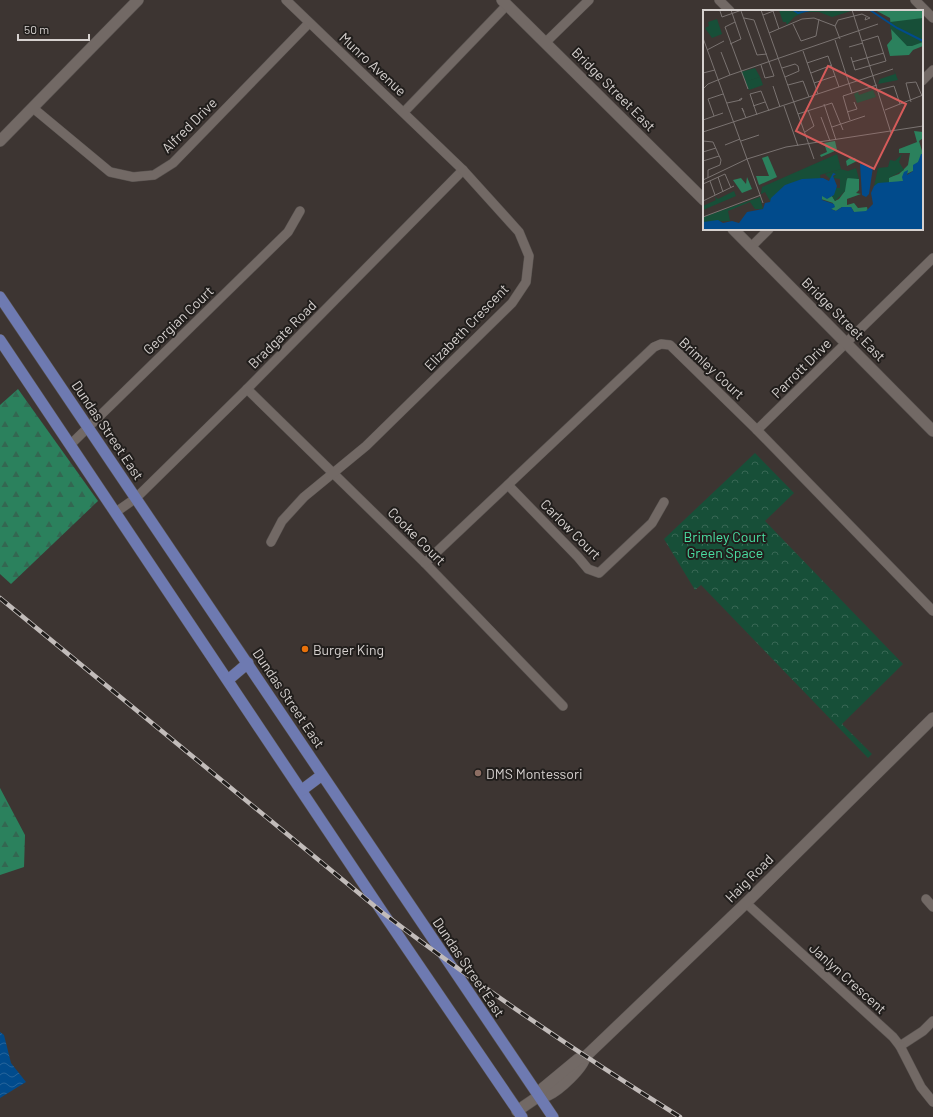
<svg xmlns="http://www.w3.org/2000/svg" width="933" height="1117" font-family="Barlow,sans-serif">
<defs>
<pattern id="forest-firs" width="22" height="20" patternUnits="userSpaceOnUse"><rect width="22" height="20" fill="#2b815d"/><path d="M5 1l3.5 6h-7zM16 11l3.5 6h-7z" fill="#336751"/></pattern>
<pattern id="park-crowns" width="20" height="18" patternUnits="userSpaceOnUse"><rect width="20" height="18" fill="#174f38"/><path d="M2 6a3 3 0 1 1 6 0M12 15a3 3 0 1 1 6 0" fill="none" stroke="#386754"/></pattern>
<pattern id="water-waves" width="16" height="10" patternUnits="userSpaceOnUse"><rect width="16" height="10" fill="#014b8c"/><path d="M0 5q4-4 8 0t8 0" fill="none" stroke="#25649b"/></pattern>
</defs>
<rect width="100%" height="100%" fill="#3d3532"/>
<g fill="url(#forest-firs)">
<polygon points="18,389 98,501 11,584 0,574 0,405"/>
<polygon points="0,788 25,835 24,867 0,875"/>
</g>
<polygon fill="url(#park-crowns)" points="755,453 794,493 765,521 903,664 842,724 872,754 868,758 701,585 695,590 664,539"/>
<polygon fill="url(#water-waves)" points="0,1032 4,1035 11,1063 26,1082 0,1098"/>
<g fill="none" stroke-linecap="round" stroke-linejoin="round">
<g stroke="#595350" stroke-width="10">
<g id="minor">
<polyline points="719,0 730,11"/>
<polyline points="915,0 933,18"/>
<polyline points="546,42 589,0"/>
<polyline points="922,81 933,70"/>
<polyline points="33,108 110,172 133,177 154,175 173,163 309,23"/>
<polyline points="404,112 507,5"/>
<polyline points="751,247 769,229"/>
<polyline points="247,389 425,563 563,706"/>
<polyline points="757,430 933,258"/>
<polyline points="70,445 288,232 300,211"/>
<polyline points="508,485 578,557 588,569 599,573 652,523 664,502"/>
<polyline points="116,512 136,498 247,389 463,170"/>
<polyline points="271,542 282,521 304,497 366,446 512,303 526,282 529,256 519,232 463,170 286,0"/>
<polyline points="425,563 654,347 661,344 670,345 757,430 933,611"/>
<polyline points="926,899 933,907"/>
<polyline points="746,903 893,1037 900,1046 923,1031 933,1021"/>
<polyline points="900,1046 921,1087 933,1102"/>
</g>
</g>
<g stroke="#595350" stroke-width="12">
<g id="tertiary">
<polyline points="502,0 704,200"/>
<polyline points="0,141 138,0"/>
<polyline points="733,229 933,431"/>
<path d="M539 1096C542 1096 545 1096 548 1095 559 1090 583 1068 585 1057"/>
<polyline points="517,1111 539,1096 543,1088 578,1059 585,1057 746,903 933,718"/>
</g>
</g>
<g stroke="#595350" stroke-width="12">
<g id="primary">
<polyline points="0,297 553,1117"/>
<polyline points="0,340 383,913 522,1117"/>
<polyline points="228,680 248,663"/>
<polyline points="302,790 322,775"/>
</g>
</g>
<use href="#minor" stroke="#726965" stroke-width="9"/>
<use href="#tertiary" stroke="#726965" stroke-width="11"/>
<use href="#primary" stroke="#6e7ab1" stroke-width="11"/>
<g stroke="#c2bcba" stroke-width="4.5">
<path id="rail" d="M0 598 383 913C479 986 578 1053 680 1117"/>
</g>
<use href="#rail" stroke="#211e1c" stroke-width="3" stroke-dasharray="9" stroke-linecap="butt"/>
</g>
<circle fill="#e8710a" stroke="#211e1c" stroke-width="1.5" cx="305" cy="649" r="4"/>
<circle fill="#8d6e63" stroke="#211e1c" stroke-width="1.5" cx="478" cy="773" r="4"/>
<g text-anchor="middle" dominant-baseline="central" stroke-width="4" stroke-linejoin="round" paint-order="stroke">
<g font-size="14" fill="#d6d1cf" stroke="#211e1c">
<text transform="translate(373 64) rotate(43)">Munro Avenue</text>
<text transform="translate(614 89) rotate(45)">Bridge Street East</text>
<text transform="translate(189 125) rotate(-45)">Alfred Drive</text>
<text transform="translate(844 319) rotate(45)">Bridge Street East</text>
<text transform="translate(178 320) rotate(-44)">Georgian Court</text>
<text transform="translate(466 327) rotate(-46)">Elizabeth Crescent</text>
<text transform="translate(282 334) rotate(-45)">Bradgate Road</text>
<text transform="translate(712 368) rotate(43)">Brimley Court</text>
<text transform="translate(801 368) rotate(-45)">Parrott Drive</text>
<text transform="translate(108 430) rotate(56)">Dundas Street East</text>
<text transform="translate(571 529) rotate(45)">Carlow Court</text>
<text transform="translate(417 536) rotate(45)">Cooke Court</text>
<text transform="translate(289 698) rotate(56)">Dundas Street East</text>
<text transform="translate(749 878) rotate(-45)">Haig Road</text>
<text transform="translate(469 967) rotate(56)">Dundas Street East</text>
<text transform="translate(848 978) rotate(42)">Janlyn Crescent</text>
</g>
<g font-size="14" fill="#4ae0a3" stroke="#211e1c">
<text x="725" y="536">Brimley Court<tspan x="725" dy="16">Green Space</tspan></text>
</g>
<g font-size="14" fill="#d6d1cf" stroke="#211e1c" text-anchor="start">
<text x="313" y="649">Burger King</text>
<text x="486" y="773">DMS Montessori</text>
</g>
</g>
<g transform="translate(703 10)">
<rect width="220" height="220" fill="#3d3532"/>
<path d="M52 58 57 67 46 71 45 76 38 62Z" fill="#174f38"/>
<path d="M172 0H220V36L210 40 206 45 187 46 184 35 189 29 187 8ZM211 121 220 122V128L216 131 220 144 210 161 201 165 200 171 186 174 185 168 196 164 205 155 207 143H196V139L214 132ZM132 131 134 140 118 147 117 145 124 142 121 133ZM65 146 74 167 56 175 53 166H66L59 148ZM147 148H152L154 151 144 156 143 151ZM146 166 156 169V180L153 183 158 184 144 189V195L151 193 155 198 164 197 165 202H151L148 197H139L133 201 128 199 130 193 118 189 119 186H129L132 191 136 189 142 181V172ZM44 167 49 179 39 183 30 170 38 168 43 174Z" fill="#2b815d"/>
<path d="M220 8V32L209 36H204L187 18V12ZM199 144 196 152 201 160 186 168V173L171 176 175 158 185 157 187 150 192 151ZM153 158 156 169 144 168 142 181 132 191 129 186 133 178H137V169L130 168 133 164 130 163 128 170 122 164 137 159 145 161Z" fill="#174f38"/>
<path d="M76 0H147L148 1 129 7 116 2H102L91 7 84 15 83 12H80ZM14 9 19 24 9 28 2 18 6 16 5 12ZM191 60 195 70 175 74 177 69 192 64ZM57 67 60 75 46 80 42 72ZM170 80 173 87 176 86 154 93 151 84 155 82 156 85ZM134 144 138 159 117 165 118 169 82 175 67 191 62 182 58 184 59 177ZM31 181 33 186 0 200V196L13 190 12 187 15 189ZM57 187 60 199H52L47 192 25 201 27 211 0 212V207Z" fill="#174f38"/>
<path d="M218 144H220V220H0V212L15 210 20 213 29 211 36 213 44 202 60 199 62 193 67 192 68 188 82 175 99 169 120 168 126 171 130 163 133 164 130 166 134 176 131 185 124 189 119 186V190L131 194 132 197 128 199 133 201 139 197H148L151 202 163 201 170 194 168 183 171 176 175 173 200 171 199 167 201 162 205 160 204 165 210 161V155L215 152ZM157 154 170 157 166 184 163 187 159 185Z" fill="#014b8c"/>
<path fill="none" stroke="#014b8c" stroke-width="2" d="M90 0 95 3 107 0M167 0 194 18 220 31"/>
<path fill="none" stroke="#7a7371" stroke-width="1" d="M58 0 111 149M149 0 188 123M17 1 19 7 39 0M38 1 54 45 64 44M70 1 76 19M60 5 73 0M41 8 51 10 71 66 62 68 58 55M32 12 22 17 45 79M90 14 98 31 113 26 116 9M132 16 135 10 159 4 167 8 162 10 163 7M66 23 99 9 111 8 132 16 137 29M0 28 60 193M132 30 149 83M27 34 38 29 28 0M146 37 160 33M4 40 21 31M100 41 115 84M18 42 27 65M148 47 152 60 183 51 175 26 159 31M149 52 181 43M104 53 125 46 136 77M79 58 92 54 95 56 96 61 82 67M0 63 12 60M108 63 129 55M111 73 132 66M85 75 100 71 106 87M70 76 77 97M0 79 5 74 27 65 175 14M175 80 191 76 197 94 182 100M208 92 203 73 213 72 219 86M24 93 38 90 39 88 36 90M121 94 133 130M197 94 220 85M50 96 62 92M81 96 95 136M41 102 39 98 43 108M144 102 154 99 151 92M95 104 129 93 140 120M54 105 47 84 58 81 66 101M11 106 5 89 20 84M118 107 127 131M0 110 20 103M147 110 140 86 174 75M129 117 162 106M0 122 190 59M102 122 111 116 105 100M0 131 10 132 18 150 17 155 5 160V168M38 131 56 125M22 135 37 129M0 142 13 138M0 151 16 146M15 167 20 182M0 170 44 149 83 137 220 116M7 171 12 185M0 174 22 164 28 178M0 191 31 176M0 207 58 185"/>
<path fill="#d65b5a" fill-opacity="0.15" stroke="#d65b5a" stroke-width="2" d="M125 56 203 94 171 159 93 121Z"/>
<rect width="220" height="220" fill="none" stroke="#d6d1cf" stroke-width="2"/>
</g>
<path d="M18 34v6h71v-6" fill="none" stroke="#d6d1cf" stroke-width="2"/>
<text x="24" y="34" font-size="12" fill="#d6d1cf" stroke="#211e1c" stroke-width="3" paint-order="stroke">50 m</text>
</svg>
